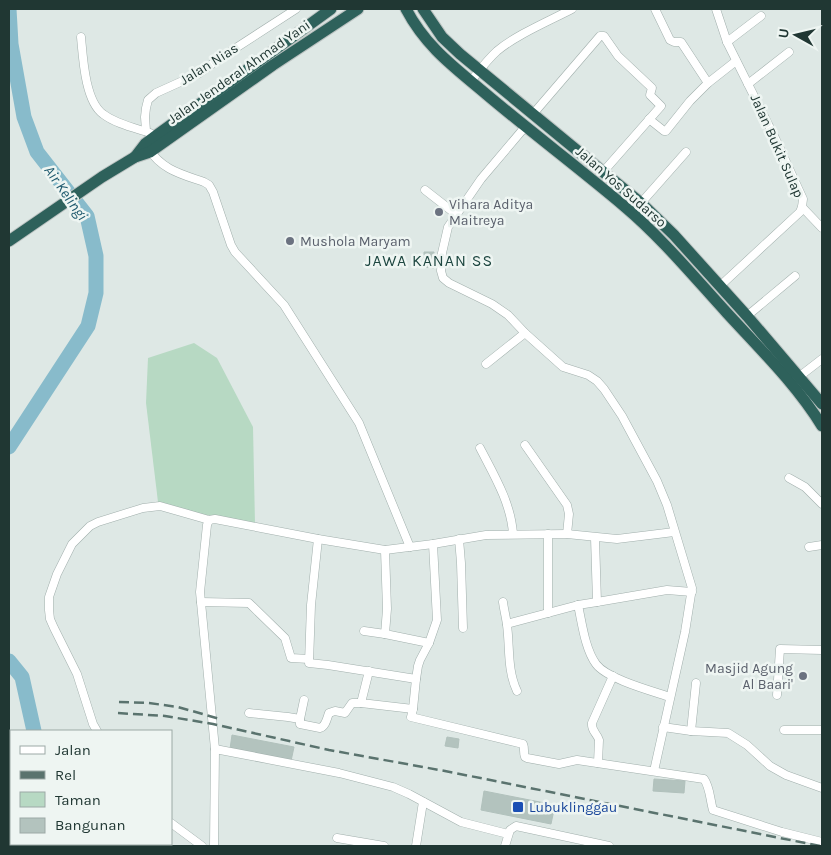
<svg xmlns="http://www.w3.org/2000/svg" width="831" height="855" font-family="Karla,sans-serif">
<rect width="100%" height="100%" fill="#dee8e5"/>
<polygon fill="#b7d9c3" points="194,343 217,358 253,427 255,524 209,517 158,502 146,403 148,358"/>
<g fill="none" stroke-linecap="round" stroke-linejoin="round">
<g stroke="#88bbcb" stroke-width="15">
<polyline points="9,447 88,326 96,293 96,256 87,216 37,152 24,117 11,44 9,9"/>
<polyline points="9,661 22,677 34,731"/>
<polyline points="65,844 66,846"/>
</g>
</g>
<g fill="#b3c3be" stroke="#b1c1bc">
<polygon points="424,252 434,252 434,268 424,267"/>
<polygon points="232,735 294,747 291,761 230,749"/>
<polygon points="447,737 459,739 458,748 445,746"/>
<polygon points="654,779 685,781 684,793 653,791"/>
<polygon points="484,791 555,805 551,824 481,810"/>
</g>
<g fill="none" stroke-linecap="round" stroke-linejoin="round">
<g stroke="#a1afac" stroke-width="9">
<g id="minor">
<polyline points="655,9 670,40 674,42 681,42 708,83"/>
<polyline points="716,9 727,42 776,140 803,199 802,207 800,212 720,286"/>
<path d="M81 37C83 58 85 101 103 114 116 124 135 128 150 133"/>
<polyline points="727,42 761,16"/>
<path d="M471 81C479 71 487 60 497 51 516 35 549 21 572 9"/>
<polyline points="748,84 789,52"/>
<polyline points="533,114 600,36 604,36 618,56 652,88 650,95 661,106 603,172"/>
<polyline points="649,119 664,131 666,131 690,101 708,83 736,61"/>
<polyline points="525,127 481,179 448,227 442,253 441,271 443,278 449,283 492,304 508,315 525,333 563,367 588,375 597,381 604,389 622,416 657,481 667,505 692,588 685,632 654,771"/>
<polyline points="146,131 145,117 146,108 148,100 156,93 198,74 225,55 296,9"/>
<path d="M148 148C162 170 181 174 204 182L209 185 213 192 231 245 235 252 284 305 359 423 410 547"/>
<polyline points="425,190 457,215"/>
<polyline points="641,203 686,152"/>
<polyline points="802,207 822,228"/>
<polyline points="747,316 795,276"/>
<polyline points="486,364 525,333"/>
<polyline points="800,376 822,359"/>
<polyline points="525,445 567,505 569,514 567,534"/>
<path d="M480 448C494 475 511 503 513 534"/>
<polyline points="789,478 805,487 822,504"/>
<polyline points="209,520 207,525 200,592 215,749 214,846"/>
<polyline points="595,538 597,602"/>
<polyline points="318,539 311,605 309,663 328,665 416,679"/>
<polyline points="459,539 461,563 463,628"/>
<path d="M433 544 437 620 429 643 420 660 418 666 416 679 413 709 411 717 523 744C525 748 523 753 525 757L527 758 559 764 577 760 704 779C710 787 710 800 713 810L782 832 822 842"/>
<polyline points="809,547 822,545"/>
<polyline points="385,550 387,609 385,634 429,643"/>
<polyline points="201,602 249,603 285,638 291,658 309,659"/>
<path d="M503 602C504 610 506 617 507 625 510 647 507 670 517 691"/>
<path d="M578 605C582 623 585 649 596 664 607 679 652 691 670 697"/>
<polyline points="548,613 548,534"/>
<polyline points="507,624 578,605 597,602 667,590 692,592"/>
<polyline points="364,631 385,634"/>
<polyline points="369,671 361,703 413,709"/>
<polyline points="777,695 780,649 822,650"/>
<path d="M249 713 288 717 300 719V724L320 728C326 726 327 718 329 713L335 711 345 713 352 703H361"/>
<polyline points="300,719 304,700"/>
<polyline points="663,727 691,731 728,733 747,745 770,766 786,775 822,788"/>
<polyline points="784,730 822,730"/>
<polyline points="97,731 93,724 77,674 54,628 50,619 49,610 49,597 57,574 72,544 90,526 98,522 143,508 160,506 209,520 215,519 318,539 385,550 433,544 486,535 567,534 617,539 674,532"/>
<polyline points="691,731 696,683"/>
<polyline points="9,747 11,747"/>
<polyline points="215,749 339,773 393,787 409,794 461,822 508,834"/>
<path d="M598 763 599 740C597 733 591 731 592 723L613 676"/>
<polyline points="171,823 202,846"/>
<polyline points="337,838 384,846"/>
<polyline points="416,846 423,802"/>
<polyline points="505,846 510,830 516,826 609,846"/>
</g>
</g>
<g stroke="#bcc3c2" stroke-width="13">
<g id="highway">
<path d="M406 9C426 47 454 67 486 94 531 132 579 168 624 206 662 238 694 277 727 313 760 349 796 384 822 426"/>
<polyline points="423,9 442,37 460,54 641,203 674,235 747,316 822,404"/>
<polyline points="135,157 145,144 157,135 331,9"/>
<polyline points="9,241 102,177 135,157 150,152 273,65 358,9"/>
</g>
</g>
<use href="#minor" stroke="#fff" stroke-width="8"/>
<use href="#highway" stroke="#2e615b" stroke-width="11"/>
<g stroke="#5a736e" stroke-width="2.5" stroke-dasharray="10 5" stroke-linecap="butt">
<polyline points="119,702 149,703 178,707 220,719"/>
<polyline points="118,713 165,716 213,724 329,750 445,771 820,846"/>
</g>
</g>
<g fill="#6b7280" stroke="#eef5f2" stroke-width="2">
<circle cx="439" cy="212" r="5"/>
<circle cx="290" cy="241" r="5"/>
<circle cx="803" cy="676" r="5"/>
</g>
<rect fill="#1a4fb4" stroke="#eef5f2" stroke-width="2" x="512" y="801" width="12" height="12" rx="2.5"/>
<g text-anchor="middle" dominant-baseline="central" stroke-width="5" stroke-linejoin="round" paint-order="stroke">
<g font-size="14" fill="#203733" stroke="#eef5f2">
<text transform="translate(209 64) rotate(-32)">Jalan Nias</text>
<text transform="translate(239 72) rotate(-35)">Jalan Jenderal Ahmad Yani</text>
<text transform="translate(777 146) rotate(66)">Jalan Bukit Sulap</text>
<text transform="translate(621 187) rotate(41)">Jalan Yos Sudarso</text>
</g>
<g font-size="14" fill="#5b616d" stroke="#eef5f2" text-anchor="start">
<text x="449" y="204">Vihara Aditya<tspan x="449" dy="16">Maitreya</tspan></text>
<text x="300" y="241">Mushola Maryam</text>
<text x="793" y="668" text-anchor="end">Masjid Agung<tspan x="793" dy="16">Al Baari'</tspan></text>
</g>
<g font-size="14" fill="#164399" stroke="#eef5f2" text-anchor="start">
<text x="529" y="807">Lubuklinggau</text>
</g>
<g font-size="15" font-style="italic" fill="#1f5a6e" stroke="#eef5f2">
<text transform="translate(66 193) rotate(55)">Air Kelingi</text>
</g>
<g font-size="16" letter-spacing="1" fill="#1e4741" stroke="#eef5f2">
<text x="429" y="260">JAWA KANAN SS</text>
</g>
</g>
<rect width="831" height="855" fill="none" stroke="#203733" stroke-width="20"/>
<rect x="10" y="730" width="162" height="115" fill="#eef5f2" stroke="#9ca9a6"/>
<rect x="20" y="746" width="25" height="8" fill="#ffffff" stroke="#9ca9a6"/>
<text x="55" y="755" font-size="15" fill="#203733">Jalan</text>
<rect x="20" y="771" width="25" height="8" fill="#5a736e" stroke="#9ca9a6"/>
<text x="55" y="780" font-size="15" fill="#203733">Rel</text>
<rect x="20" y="792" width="25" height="15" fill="#b7d9c3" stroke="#9ca9a6"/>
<text x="55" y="805" font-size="15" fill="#203733">Taman</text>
<rect x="20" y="818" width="25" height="15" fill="#b3c3be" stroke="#9ca9a6"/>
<text x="55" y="830" font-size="15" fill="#203733">Bangunan</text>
<g transform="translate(796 35) rotate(278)" stroke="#eef5f2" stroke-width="4" paint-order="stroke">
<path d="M0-4L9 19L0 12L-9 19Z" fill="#203733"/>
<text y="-8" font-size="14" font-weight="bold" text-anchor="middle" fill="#203733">U</text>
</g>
</svg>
